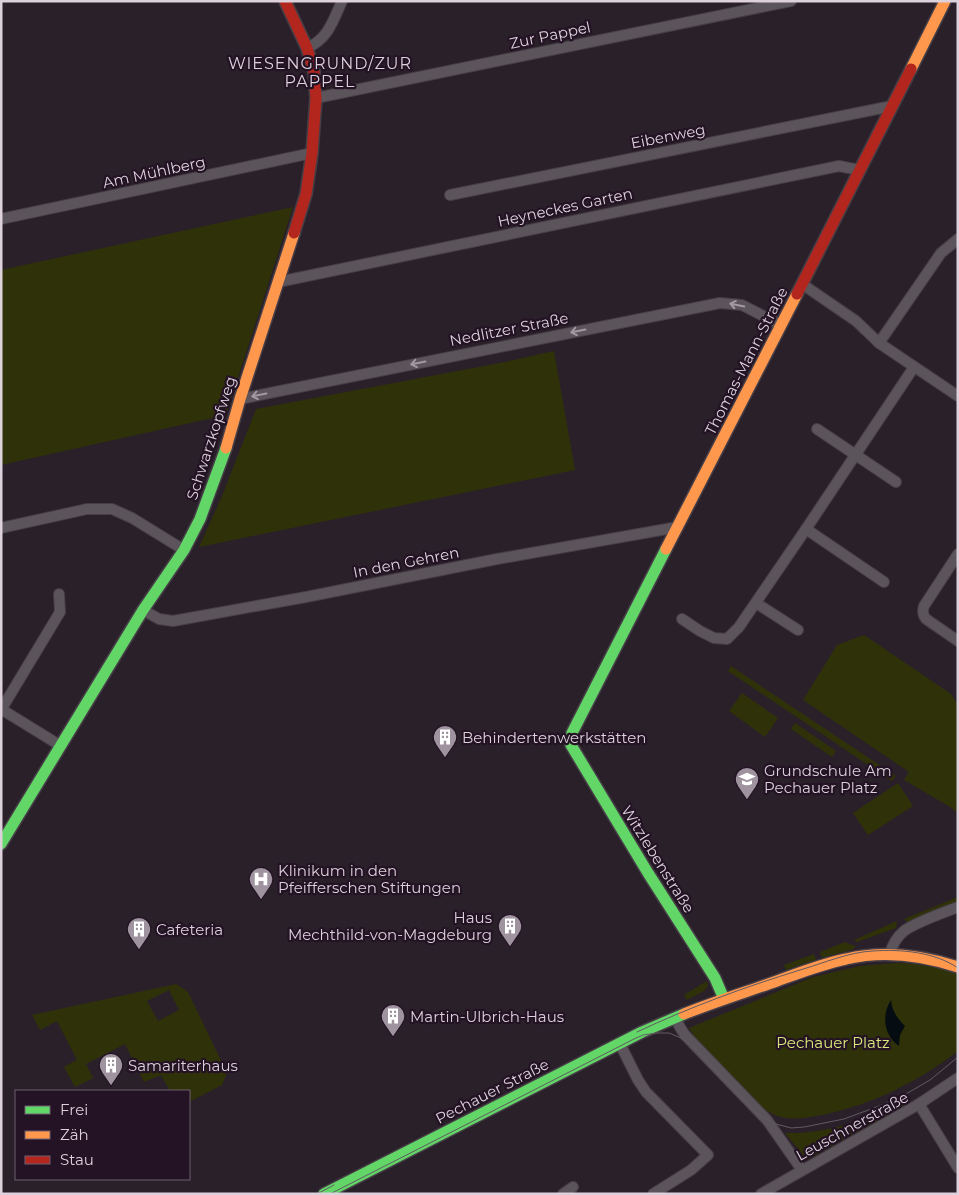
<svg xmlns="http://www.w3.org/2000/svg" width="959" height="1195" font-family="Montserrat,sans-serif">
<rect width="100%" height="100%" fill="#2a202a"/>
<g fill="#2f3208" fill-rule="evenodd">
<polygon points="293,207 226,415 1,465 1,270"/>
<polygon points="554,351 575,470 199,547 222,496 256,409 505,362"/>
<polygon points="864,635 951,694 958,705 958,813 950,807 904,780 909,772 803,700 837,645"/>
<polygon points="731,666 896,776 892,781 728,671"/>
<polygon points="742,693 778,718 765,737 729,711"/>
<polygon points="795,723 836,751 832,757 791,729"/>
<polygon points="898,783 913,806 868,835 853,813"/>
<polygon points="958,897 958,901 908,923 904,919"/>
<polygon points="897,921 896,928 857,942 854,940"/>
<polygon points="845,942 855,946 854,949 822,958 820,952"/>
<polygon points="814,954 816,960 786,970 784,965"/>
<path d="M896 963C915 963 941 965 958 975V1051C917 1083 867 1107 816 1116 804 1118 793 1120 781 1117 775 1116 769 1112 764 1109L697 1040 689 1028 813 977 860 966Z"/>
<polygon points="707,981 708,986 704,991 687,1000 684,995"/>
<path d="M176 984 188 992 227 1073 222 1085 189 1102V1091H170L161 1075 144 1082 125 1044 86 1064 93 1078 75 1087 64 1067 77 1060 57 1021 40 1030 32 1015ZM169 990 179 1010 158 1021 147 1001Z"/>
<path d="M908 1099 910 1100 909 1103 807 1160 785 1133C828 1134 871 1119 908 1099Z"/>
</g>
<path fill="#060d12" d="M891 1000C892 1011 897 1018 905 1026L900 1035 899 1046C884 1036 881 1015 891 1000Z"/>
<g fill="none" stroke-linecap="round" stroke-linejoin="round">
<g stroke="#463e46" stroke-width="12">
<g id="street">
<path d="M307 48C328 39 333 21 342 1"/>
<polyline points="316,98 791,1"/>
<polyline points="450,195 892,106"/>
<polyline points="1,219 312,153"/>
<polyline points="278,282 839,166 859,170"/>
<polyline points="802,284 856,321 879,343 958,396"/>
<polyline points="879,343 941,253 958,239"/>
<polyline points="240,399 720,303 742,305 781,325"/>
<polyline points="817,429 896,482"/>
<polyline points="1,528 87,509 112,509 132,518 184,550"/>
<polyline points="806,529 884,582"/>
<path d="M958 554 924 606C922 612 923 615 926 619L958 641"/>
<polyline points="756,603 798,630"/>
<polyline points="143,610 159,619 173,621 306,597 497,559 678,527"/>
<polyline points="682,619 700,631 714,638 727,639 739,627 806,529 914,367"/>
<polyline points="1,709 61,746"/>
<polyline points="1,710 60,612 59,594"/>
<path d="M890 954C892 945 897 937 904 931 916 922 943 913 958 907"/>
<polyline points="675,1018 681,1029 685,1035 767,1120 802,1170"/>
<polyline points="620,1044 638,1080 646,1092 708,1155 691,1170 653,1194"/>
<polyline points="919,1104 958,1168"/>
<polyline points="563,1194 573,1187"/>
<polyline points="761,1194 919,1104 958,1078"/>
</g>
</g>
<g stroke="#463e46" stroke-width="14">
<g id="fast">
<polyline points="666,549 572,733 571,745 648,873 715,978 724,999"/>
<polyline points="1,844 143,610 184,550 200,519 226,448"/>
<polyline points="324,1194 642,1032 684,1014"/>
</g>
</g>
<g stroke="#463e46" stroke-width="14">
<g id="slow">
<polyline points="911,69 945,1"/>
<polyline points="226,448 240,399 294,233"/>
<polyline points="666,549 797,294"/>
<path d="M684 1014C714 1002 746 992 777 981 799 973 822 964 846 959 884 950 921 955 958 967"/>
</g>
</g>
<g stroke="#463e46" stroke-width="14">
<g id="jam">
<polyline points="285,1 307,48 314,72 316,98 312,153 306,194 294,233"/>
<polyline points="797,294 911,69"/>
</g>
</g>
<use href="#street" stroke="#5b545b" stroke-width="10"/>
<use href="#fast" stroke="#63d668" stroke-width="11"/>
<use href="#slow" stroke="#ff974d" stroke-width="11"/>
<use href="#jam" stroke="#b3261e" stroke-width="11"/>
<g stroke="#615a61" stroke-width="1">
<path d="M637 1032C690 1007 745 987 800 970 824 963 849 952 873 951 901 949 935 952 958 968"/>
<polyline points="317,1194 334,1185"/>
<polyline points="330,1194 634,1039 643,1035 656,1033 669,1033 681,1038 693,1046 760,1116 776,1124 791,1128 804,1127 844,1119 879,1106 906,1094 930,1080 958,1057"/>
</g>
</g>
<defs><path id="oneway-shaft" d="M-6 0H5M1.5-3L5.5 0L1.5 3" fill="none" stroke-width="1.6" stroke-linecap="round" stroke-linejoin="round" transform="scale(1.25)"/></defs>
<g stroke="#a299a2">
<use href="#oneway-shaft" transform="translate(737 305) rotate(-168)"/>
<use href="#oneway-shaft" transform="translate(578 331) rotate(169)"/>
<use href="#oneway-shaft" transform="translate(418 363) rotate(169)"/>
<use href="#oneway-shaft" transform="translate(259 395) rotate(169)"/>
</g>
<defs>
<g id="building-pin" transform="scale(1.25)"><path d="M0 17L-7.5 6A9.5 9.5 0 1 1 7.5 6Z" fill="#9e939e" stroke="#241324"/><path d="M-4-6H4V6H1V3H-1V6H-4ZM-2.5-4.3h1.7v1.8h-1.7ZM.8-4.3h1.7v1.8H.8ZM-2.5-1h1.7V.8h-1.7ZM.8-1h1.7V.8H.8Z" fill="#fff"/></g>
<g id="school-pin" transform="scale(1.25)"><path d="M0 17L-7.5 6A9.5 9.5 0 1 1 7.5 6Z" fill="#9e939e" stroke="#241324"/><path d="M0-5L7-2L0 1L-7-2ZM-4 1L0 2.5L4 1V4Q0 6-4 4Z" fill="#fff"/></g>
<g id="hospital-pin" transform="scale(1.25)"><path d="M0 17L-7.5 6A9.5 9.5 0 1 1 7.5 6Z" fill="#9e939e" stroke="#241324"/><path d="M-5-5h3v3.5h4V-5h3V5h-3V1.5h-4V5h-3Z" fill="#fff"/></g>
</defs>
<g fill-rule="evenodd">
<use href="#building-pin" x="445" y="737"/>
<use href="#school-pin" x="747" y="779"/>
<use href="#hospital-pin" x="261" y="879"/>
<use href="#building-pin" x="510" y="926"/>
<use href="#building-pin" x="139" y="929"/>
<use href="#building-pin" x="393" y="1016"/>
<use href="#building-pin" x="111" y="1065"/>
</g>
<g text-anchor="middle" dominant-baseline="central" stroke-width="4.5" stroke-linejoin="round" paint-order="stroke">
<g font-size="15" fill="#ddd1dc" stroke="#241324">
<text transform="translate(550 35) rotate(-12)">Zur Pappel</text>
<text transform="translate(668 136) rotate(-11)">Eibenweg</text>
<text transform="translate(154 172) rotate(-12)">Am Mühlberg</text>
<text transform="translate(565 207) rotate(-12)">Heyneckes Garten</text>
<text transform="translate(509 329) rotate(-11)">Nedlitzer Straße</text>
<text transform="translate(746 361) rotate(-63)">Thomas-Mann-Straße</text>
<text transform="translate(211 438) rotate(-72)">Schwarzkopfweg</text>
<text transform="translate(406 562) rotate(-11)">In den Gehren</text>
<text transform="translate(658 859) rotate(58)">Witzlebenstraße</text>
<text transform="translate(492 1091) rotate(-27)">Pechauer Straße</text>
<text transform="translate(852 1126) rotate(-29)">Leuschnerstraße</text>
</g>
<g font-size="15" fill="#ddd1dc" stroke="#241324" text-anchor="start">
<text x="462" y="737">Behindertenwerkstätten</text>
<text x="764" y="770">Grundschule Am<tspan x="764" dy="17">Pechauer Platz</tspan></text>
<text x="278" y="870">Klinikum in den<tspan x="278" dy="17">Pfeifferschen Stiftungen</tspan></text>
<text x="492" y="917" text-anchor="end">Haus<tspan x="492" dy="17">Mechthild-von-Magdeburg</tspan></text>
<text x="156" y="929">Cafeteria</text>
<text x="410" y="1016">Martin-Ulbrich-Haus</text>
<text x="128" y="1065">Samariterhaus</text>
</g>
<g font-size="15" fill="#dae97b" stroke="#241324">
<text x="833" y="1042">Pechauer Platz</text>
</g>
<g font-size="16" letter-spacing="1" fill="#ddd1dc" stroke="#241324">
<text x="320" y="63">WIESENGRUND/ZUR<tspan x="320" dy="18">PAPPEL</tspan></text>
</g>
</g>
<rect width="959" height="1195" fill="none" stroke="#ddd1dc" stroke-width="5"/>
<rect x="15" y="1090" width="175" height="90" fill="#241324" stroke="#6e5f6e"/>
<rect x="25" y="1106" width="25" height="8" fill="#63d668" stroke="#6e5f6e"/>
<text x="60" y="1115" font-size="15" fill="#ddd1dc">Frei</text>
<rect x="25" y="1131" width="25" height="8" fill="#ff974d" stroke="#6e5f6e"/>
<text x="60" y="1140" font-size="15" fill="#ddd1dc">Zäh</text>
<rect x="25" y="1156" width="25" height="8" fill="#b3261e" stroke="#6e5f6e"/>
<text x="60" y="1165" font-size="15" fill="#ddd1dc">Stau</text>
</svg>
